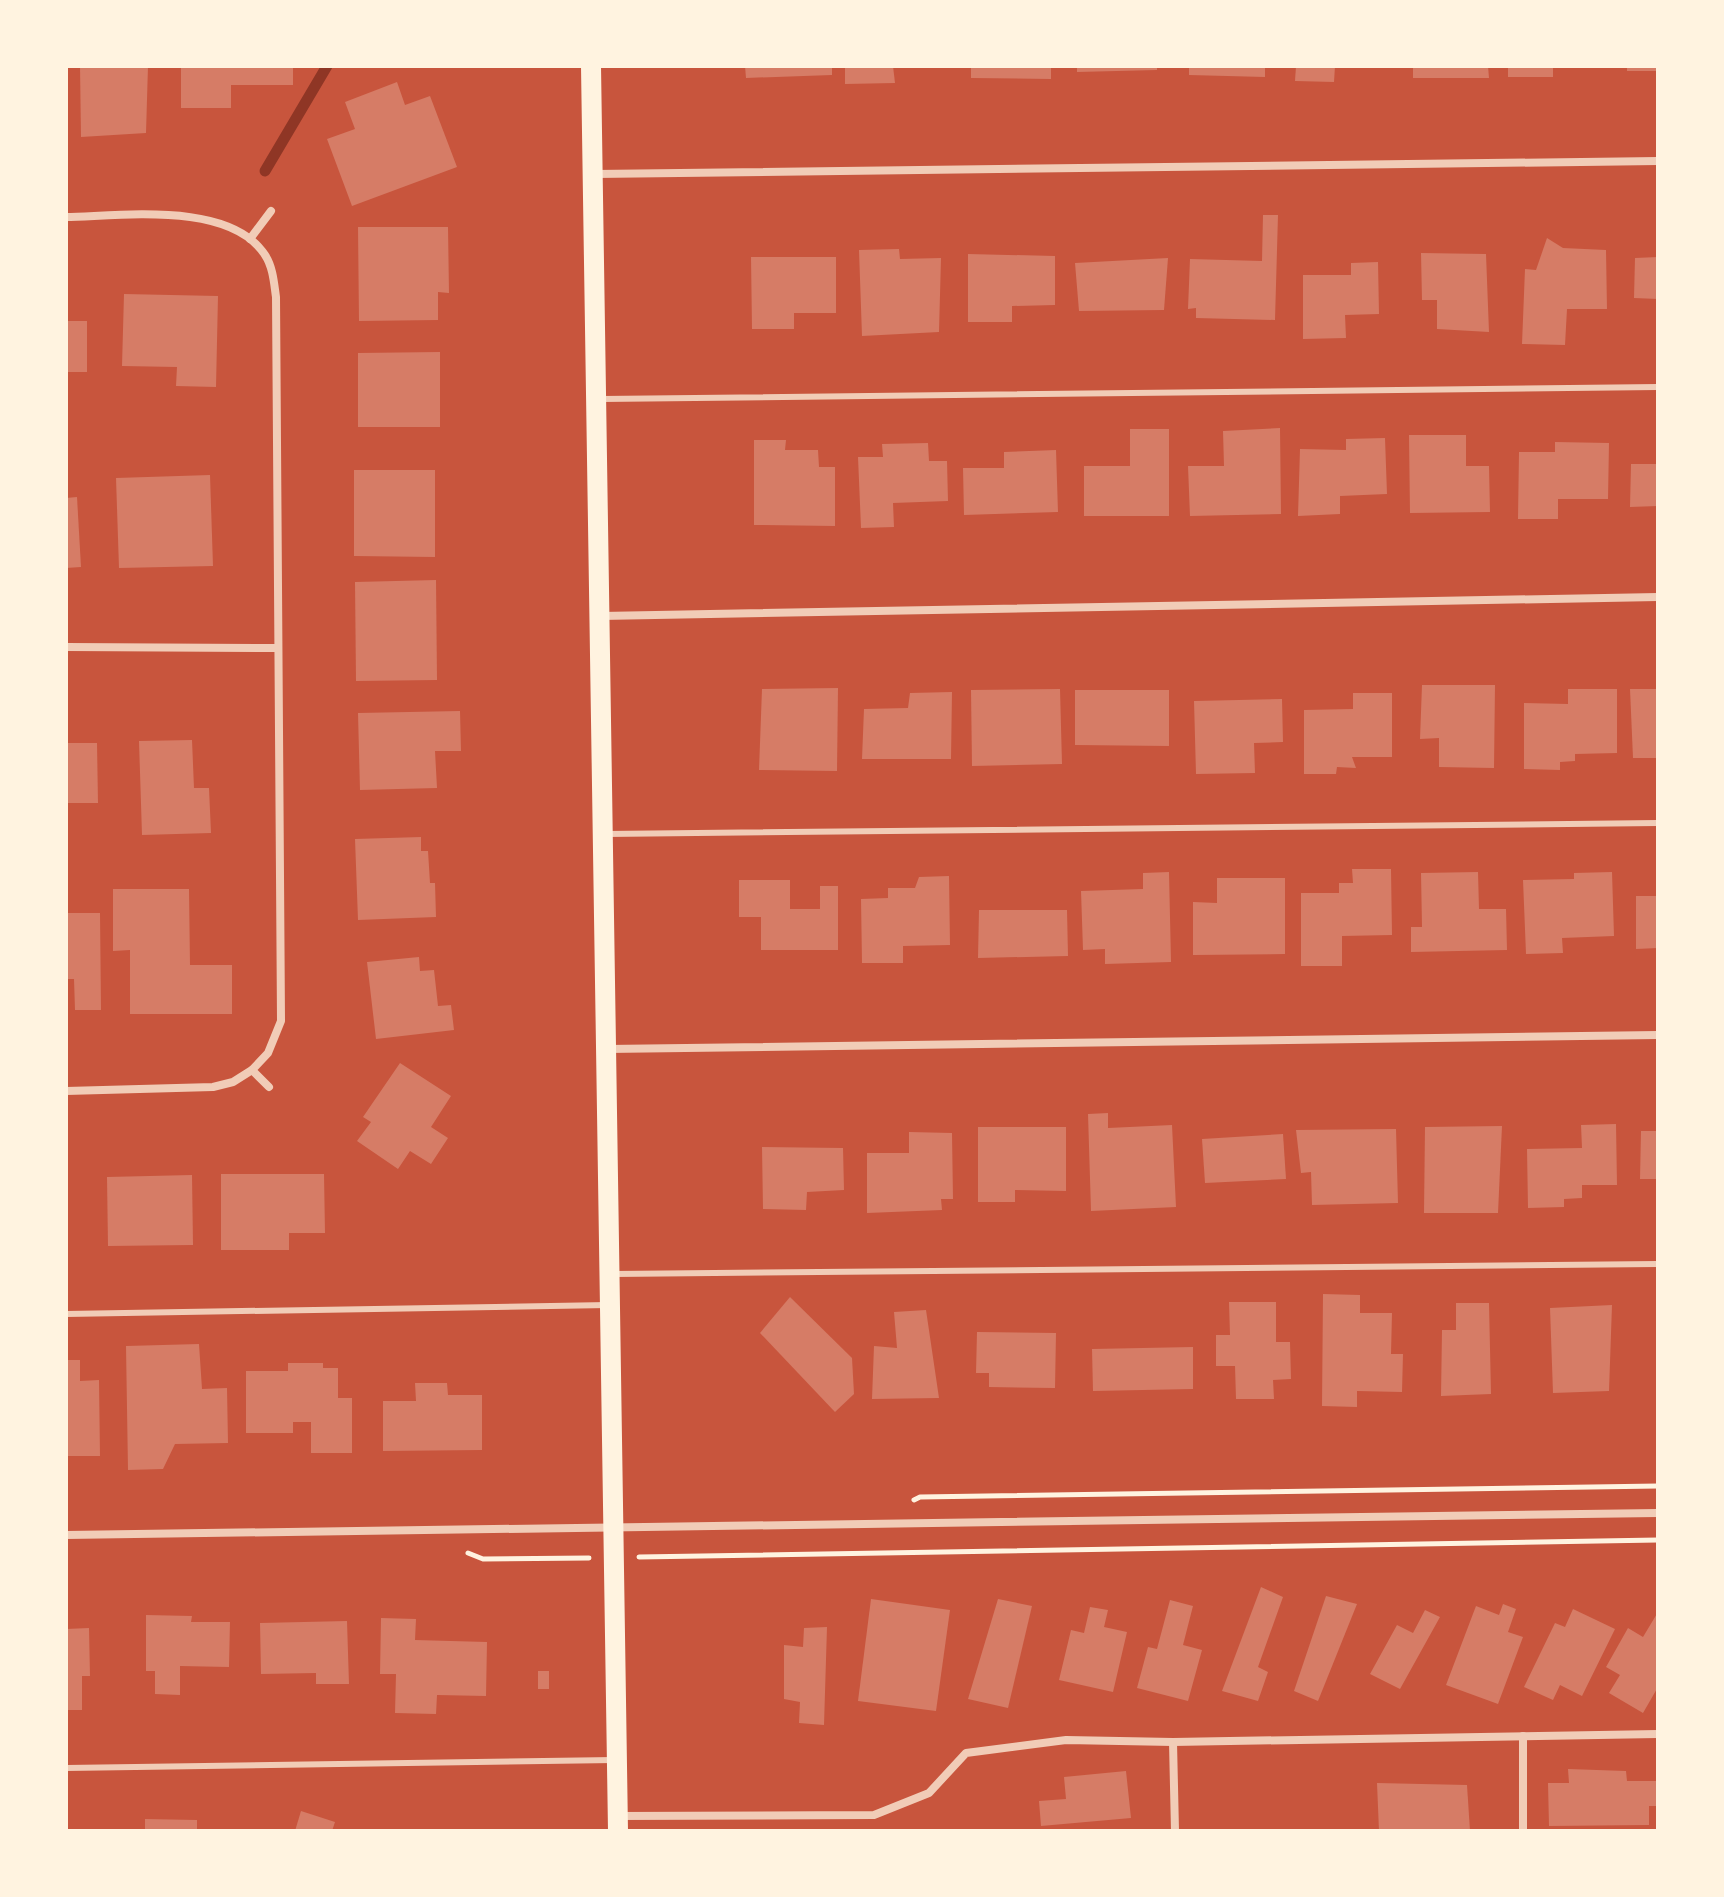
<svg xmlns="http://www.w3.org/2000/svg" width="1724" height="1897" font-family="'Titillium Web',sans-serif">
<rect width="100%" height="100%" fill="#c8553d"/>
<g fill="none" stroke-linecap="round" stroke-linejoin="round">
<polyline stroke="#8f3625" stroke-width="11" points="265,171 327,66"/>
</g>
<g fill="#d67c66">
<polygon points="80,66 148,66 146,133 81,137"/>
<polygon points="181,66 293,66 293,85 231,85 231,108 181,108"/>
<polygon points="745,66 832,66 832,75 746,78"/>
<polygon points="845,66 893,66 895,83 845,84"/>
<polygon points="971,66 1051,66 1051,79 971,78"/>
<polygon points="1077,66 1157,66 1157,70 1077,72"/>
<polygon points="1189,66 1265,66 1265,77 1189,75"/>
<polygon points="1296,66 1335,66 1334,82 1295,81"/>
<polygon points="1413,66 1488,66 1489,78 1413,78"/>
<rect x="1508" y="66" width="45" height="11"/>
<rect x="1627" y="66" width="31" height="5"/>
<polygon points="397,82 405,105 430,96 457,167 352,206 327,139 355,129 345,102"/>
<polygon points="1263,215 1278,215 1275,320 1196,318 1196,308 1188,309 1190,259 1262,261"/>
<polygon points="358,227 448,227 449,293 438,292 438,320 359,321"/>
<polygon points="1547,238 1563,248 1606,250 1607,309 1567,309 1565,345 1522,344 1525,269 1536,270"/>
<polygon points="899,249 900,259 941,258 939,332 862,336 859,250"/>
<polygon points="1421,253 1486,254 1489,332 1437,329 1437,300 1422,300"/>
<polygon points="968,254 1055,256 1055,305 1012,306 1012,322 968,322"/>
<polygon points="751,257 836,257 836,313 794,313 794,329 752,329"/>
<polygon points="1658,257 1658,299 1634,298 1635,258"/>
<polygon points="1168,258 1164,310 1079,311 1075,263"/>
<polygon points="1378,262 1379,314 1345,315 1346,338 1303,339 1303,275 1351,275 1351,263"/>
<polygon points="124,294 218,296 216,387 176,386 177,367 122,366"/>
<rect x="66" y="321" width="21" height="51"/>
<polygon points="440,352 440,427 358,427 358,353"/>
<polygon points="1280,428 1281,514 1190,516 1188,466 1224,466 1223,431"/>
<polygon points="1130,429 1169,429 1169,516 1084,516 1084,466 1130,466"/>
<polygon points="1409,435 1466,435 1466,466 1489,466 1490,512 1410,513"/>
<polygon points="1385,438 1387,494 1340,496 1340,514 1298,516 1300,449 1346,450 1346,439"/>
<polygon points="754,440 786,440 785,450 818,450 819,467 835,467 835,526 754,525"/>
<polygon points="1555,442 1609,443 1608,499 1558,499 1558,519 1518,519 1519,452 1555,452"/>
<polygon points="928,443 929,461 947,461 948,501 893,503 894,527 861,528 858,457 883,457 882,444"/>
<polygon points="1056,450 1058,512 964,515 963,468 1004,468 1004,452"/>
<polygon points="1631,464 1658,464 1658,506 1630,507"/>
<polygon points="354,470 435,470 435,557 354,556"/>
<polygon points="210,475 213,566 119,568 116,478"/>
<polygon points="77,497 81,567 66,568 66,498"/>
<polygon points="436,580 437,680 356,681 355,582"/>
<polygon points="1422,685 1495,685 1494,768 1439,767 1439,738 1420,739"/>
<polygon points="838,688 837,771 759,770 762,689"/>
<polygon points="1060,689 1062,764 972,766 971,690"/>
<polygon points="1568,689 1617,689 1617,753 1575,754 1575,761 1560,762 1560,770 1524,769 1524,703 1568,704"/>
<polygon points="1630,689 1658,689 1658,758 1633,758"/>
<polygon points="1075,690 1169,690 1169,746 1075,745"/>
<polygon points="952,692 951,759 862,759 864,709 908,708 910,693"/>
<polygon points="1353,693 1392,693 1392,757 1352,757 1356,768 1337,767 1336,774 1304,774 1304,710 1353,709"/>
<polygon points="1282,699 1283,742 1254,743 1255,773 1196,774 1194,701"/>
<polygon points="460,711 461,751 435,751 437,788 360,790 358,713"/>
<polygon points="192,740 194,788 209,788 211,833 142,835 139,741"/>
<polygon points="66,743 97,743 98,803 66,803"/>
<polygon points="421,837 421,851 428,851 430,883 435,883 436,917 358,920 355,839"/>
<polygon points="1352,869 1391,869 1392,935 1342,936 1342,966 1301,966 1301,893 1339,893 1339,883 1353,883"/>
<polygon points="1169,872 1171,962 1105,964 1105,949 1083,950 1081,891 1143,889 1143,873"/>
<polygon points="1478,872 1479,909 1506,909 1507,950 1411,952 1411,927 1422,927 1421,873"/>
<polygon points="1612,872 1614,936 1562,938 1563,953 1526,954 1523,880 1574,879 1574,873"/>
<polygon points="949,876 950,945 903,946 903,963 862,963 861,899 888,898 888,888 915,888 919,877"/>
<polygon points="1217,878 1285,878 1285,954 1193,955 1193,902 1217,903"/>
<polygon points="739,880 790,880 790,909 820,909 820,886 838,886 838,950 761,950 761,917 739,917"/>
<polygon points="113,889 189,889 190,965 232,965 232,1014 130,1014 130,950 113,951"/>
<polygon points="1636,896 1658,896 1658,948 1636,949"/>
<polygon points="979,910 1067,910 1068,956 978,958"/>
<polygon points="66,913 100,913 101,1010 75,1010 74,979 66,979"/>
<polygon points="419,957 420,971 434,970 438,1006 451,1005 454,1030 376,1039 367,962"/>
<polygon points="400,1063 451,1096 431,1127 448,1138 431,1164 410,1151 398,1169 357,1141 371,1122 363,1117"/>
<polygon points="1108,1113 1108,1128 1172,1125 1176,1207 1091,1211 1088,1114"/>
<polygon points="1616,1124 1617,1185 1582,1185 1582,1198 1564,1199 1564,1207 1528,1208 1527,1149 1582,1148 1581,1125"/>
<polygon points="1502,1126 1498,1213 1424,1213 1425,1127"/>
<polygon points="978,1127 1066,1127 1066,1191 1015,1190 1015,1202 978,1202"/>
<polygon points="1396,1129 1398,1203 1312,1205 1311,1172 1301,1173 1296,1130"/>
<polygon points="1641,1131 1658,1131 1658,1179 1640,1179"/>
<polygon points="909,1132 952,1133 953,1199 941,1199 942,1210 867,1213 867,1153 909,1153"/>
<polygon points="1283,1134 1286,1179 1205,1183 1202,1139"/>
<polygon points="762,1147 843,1148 844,1190 807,1192 806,1210 763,1209"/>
<polygon points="221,1174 324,1174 325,1233 289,1233 289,1250 221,1250"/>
<polygon points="192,1175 193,1245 108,1246 107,1177"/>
<polygon points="1323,1294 1360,1295 1360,1313 1392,1313 1391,1354 1403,1354 1402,1392 1357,1391 1357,1407 1322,1406"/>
<polygon points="790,1297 852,1358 854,1394 835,1412 760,1333"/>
<polygon points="1229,1302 1276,1302 1276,1342 1290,1342 1291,1379 1273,1380 1274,1399 1236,1399 1235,1366 1216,1366 1216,1335 1230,1335"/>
<polygon points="1456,1303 1489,1303 1491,1394 1441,1396 1442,1330 1456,1330"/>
<polygon points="1612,1305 1609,1391 1553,1393 1550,1308"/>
<polygon points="926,1310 939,1398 872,1399 874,1346 897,1348 894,1312"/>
<polygon points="977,1332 1056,1333 1055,1388 989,1387 989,1373 976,1373"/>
<polygon points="199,1344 202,1389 227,1388 228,1443 175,1444 163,1469 128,1470 126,1346"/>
<polygon points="1193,1347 1193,1389 1093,1391 1092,1349"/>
<polygon points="66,1360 80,1360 80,1381 99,1380 100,1456 66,1456"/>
<polygon points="288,1363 323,1363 323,1368 338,1368 338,1398 352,1398 352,1453 311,1453 311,1422 293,1422 293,1433 246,1433 246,1371 288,1371"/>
<polygon points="415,1383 447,1383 448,1395 482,1395 482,1450 383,1451 383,1401 416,1401"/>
<polygon points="1261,1587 1283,1597 1258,1667 1268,1672 1258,1701 1222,1691"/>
<polygon points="1326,1596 1357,1604 1318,1701 1294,1691"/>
<polygon points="871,1599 950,1610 936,1711 858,1701"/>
<polygon points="998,1599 1032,1606 1008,1708 968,1699"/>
<polygon points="1170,1600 1193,1606 1183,1645 1202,1650 1188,1701 1137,1688 1148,1647 1157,1649"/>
<polygon points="1503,1604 1516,1609 1508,1632 1523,1637 1498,1704 1446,1685 1476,1606 1499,1615"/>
<polygon points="1090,1607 1108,1610 1104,1627 1127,1632 1113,1692 1059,1680 1071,1630 1084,1633"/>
<polygon points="1573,1609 1615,1629 1582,1696 1560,1685 1553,1700 1524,1687 1555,1623 1565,1627"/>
<polygon points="1425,1610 1440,1617 1400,1689 1370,1674 1397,1625 1413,1633"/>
<polygon points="1658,1612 1658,1687 1643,1713 1609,1693 1620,1675 1606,1667 1628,1628 1643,1637"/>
<polygon points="146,1615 192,1616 191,1622 230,1622 229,1667 180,1666 180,1695 155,1694 155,1671 146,1671"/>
<polygon points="381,1618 416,1619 415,1640 487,1642 486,1696 437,1695 436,1714 395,1713 396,1674 380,1674"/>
<polygon points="347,1621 349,1684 316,1684 316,1673 261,1674 260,1623"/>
<polygon points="827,1627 824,1725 799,1723 800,1702 784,1699 784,1645 803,1647 804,1628"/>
<polygon points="89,1628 90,1676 82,1676 82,1710 66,1710 66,1629"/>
<rect x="538" y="1671" width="11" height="18"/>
<polygon points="1568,1769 1626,1771 1627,1781 1658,1781 1658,1806 1649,1806 1649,1825 1549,1826 1548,1783 1569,1783"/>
<polygon points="1126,1771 1131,1818 1041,1826 1039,1801 1066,1799 1064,1777"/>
<polygon points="1377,1783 1467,1785 1470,1831 1379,1831"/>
<polygon points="301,1811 335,1822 332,1831 295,1831"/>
<polygon points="145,1819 197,1820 197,1831 145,1831"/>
</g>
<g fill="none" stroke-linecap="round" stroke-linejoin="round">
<g stroke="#fff3e0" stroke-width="5">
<polyline points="914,1500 920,1497 1658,1486"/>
<polyline points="468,1553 483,1559 589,1558"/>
<polyline points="639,1557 1658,1540"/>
</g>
<g stroke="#f1ccb7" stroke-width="6">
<polyline points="602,399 1658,387"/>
<polyline points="606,834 1658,823"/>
<polyline points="614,1274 1658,1264"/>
<polyline points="66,1314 608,1305"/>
<polyline points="66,1768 614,1760"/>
</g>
<g stroke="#f1ccb7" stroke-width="8">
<polyline points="595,174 1658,161"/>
<path d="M66 217C122 216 230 201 265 255 273 267 274 283 276 297L281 1021 268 1053 252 1070 269 1087"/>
<polyline points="250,239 271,211"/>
<polyline points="601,616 1658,597"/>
<polyline points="66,647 277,648"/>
<polyline points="607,1049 1658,1035"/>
<polyline points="66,1091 213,1087 233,1082 252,1070"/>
<polyline points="66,1535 1658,1513"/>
<polyline points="1523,1736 1523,1831"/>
<polyline points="1173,1742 1175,1831"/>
<polyline points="618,1816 874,1815 929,1793 966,1753 1066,1740 1173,1742 1658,1734"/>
</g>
<polyline stroke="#fff3e0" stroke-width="20" points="591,66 618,1831"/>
</g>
<rect width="1724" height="1897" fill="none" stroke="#fff3e0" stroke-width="136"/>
</svg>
